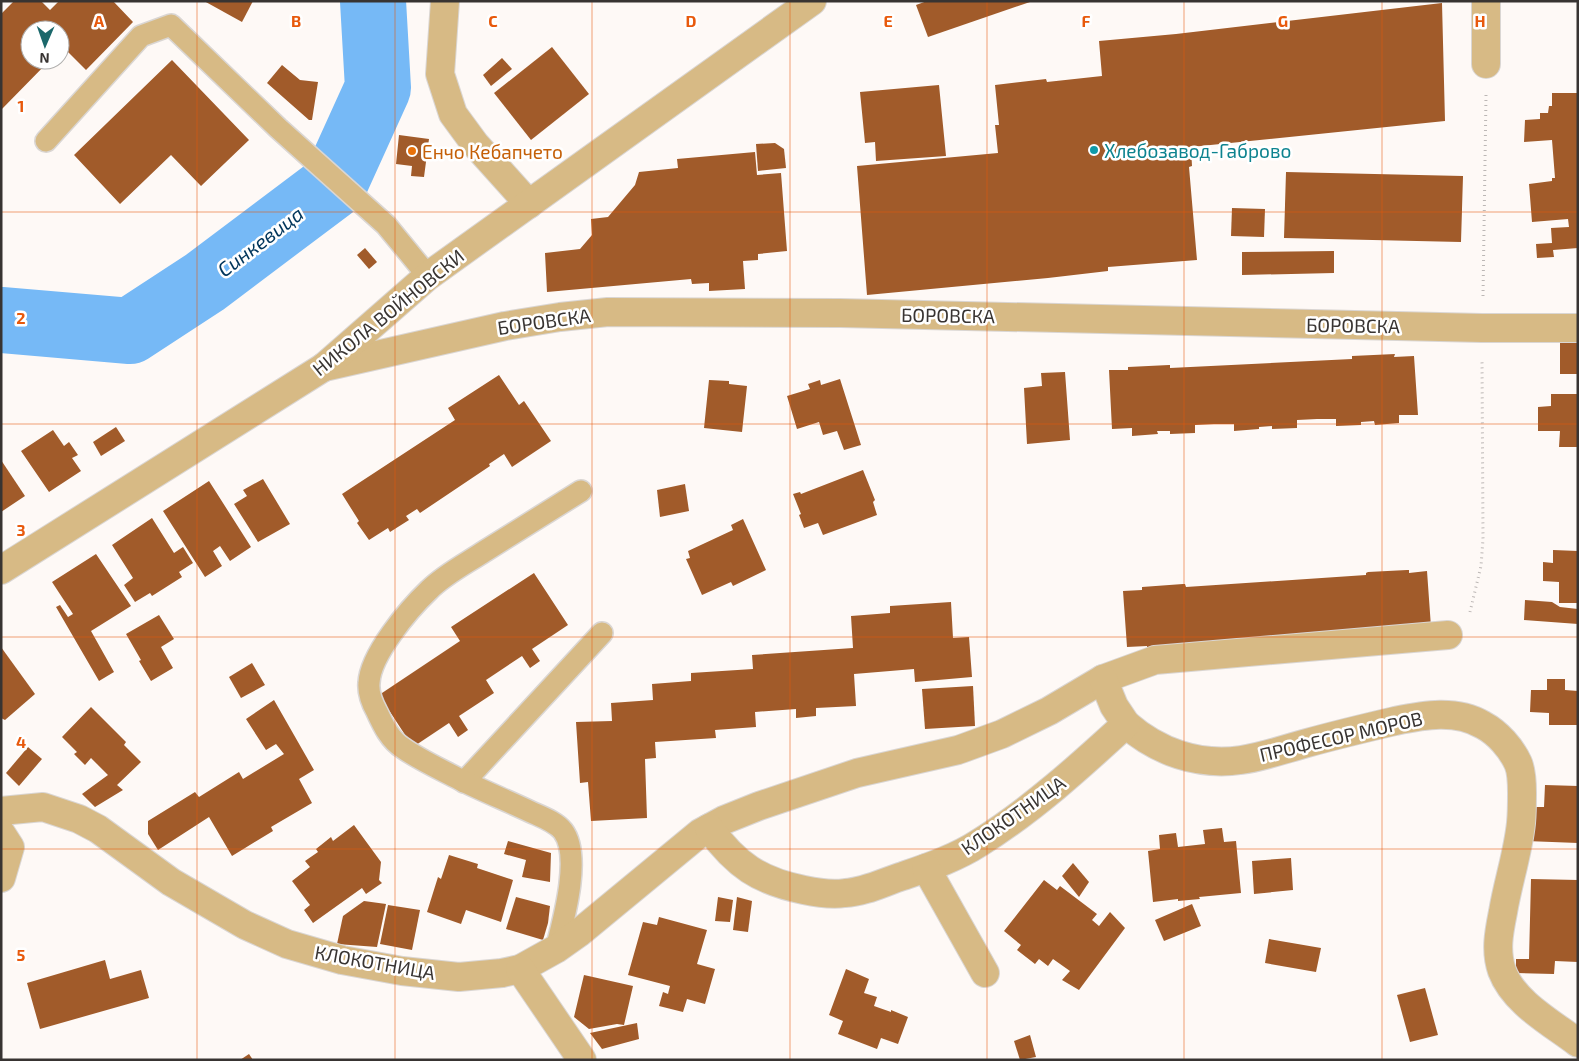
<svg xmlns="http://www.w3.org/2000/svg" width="1579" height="1061" font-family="'Exo 2',sans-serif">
<rect width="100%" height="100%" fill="#fef9f6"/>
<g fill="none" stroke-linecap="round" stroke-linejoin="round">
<polyline stroke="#76b9f6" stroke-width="66" points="1,320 130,331 205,282 334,185 378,88 373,1"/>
</g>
<g fill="#a15b2a">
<polygon points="14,1 41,1 50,10 59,1 113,1 133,22 86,70 63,47 60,50 60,30 30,30 30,60 50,60 1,110 1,14"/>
<polygon points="204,1 253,1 242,22"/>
<polygon points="927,1 1030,1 1030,2 928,37 916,5"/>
<polygon points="1442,3 1445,121 1191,147 1192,166 1189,167 1197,260 1108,267 1108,271 1048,278 867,295 857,166 998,153 995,125 999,125 995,85 1046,79 1047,82 1102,76 1099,41 1176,34"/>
<polygon points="552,47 589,94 531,140 494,93"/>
<polygon points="502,58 512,69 491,86 483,75"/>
<polygon points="172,60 249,140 201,186 171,155 120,204 74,155"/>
<polygon points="282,65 300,80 318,82 312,120 309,120 267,83"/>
<polygon points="939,85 946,156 876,161 875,142 865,143 860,92"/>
<polygon points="1552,93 1578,93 1578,248 1553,250 1554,257 1537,258 1536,244 1552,243 1551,228 1569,227 1568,219 1532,222 1529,184 1552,181 1552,178 1555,178 1552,140 1524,142 1525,120 1540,119 1540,113 1548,113 1549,106 1552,106"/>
<polygon points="399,135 429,139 424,177 411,176 412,166 396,164"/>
<polygon points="775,143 784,149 786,168 758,171 756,144"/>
<polygon points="755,152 757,175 781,173 787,251 758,254 758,260 743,261 745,289 709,291 709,283 692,284 691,279 547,292 545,253 580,249 592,235 591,219 608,217 635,185 639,172 678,168 677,159"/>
<polygon points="1286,172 1463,176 1461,242 1284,238"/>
<polygon points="1232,208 1265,209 1264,237 1231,236"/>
<polygon points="365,248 377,262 369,269 357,255"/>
<polygon points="1334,251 1334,273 1242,275 1242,252"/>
<polygon points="1560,342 1578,343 1578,374 1560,374"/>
<polygon points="1395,354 1394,357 1414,356 1418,415 1399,415 1399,423 1375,425 1374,421 1361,422 1361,425 1336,426 1336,419 1317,419 1297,420 1297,428 1272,429 1272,426 1259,427 1259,429 1234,431 1234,424 1214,424 1195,425 1195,433 1170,434 1170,431 1157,431 1158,434 1132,436 1132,428 1112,429 1109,370 1128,370 1128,367 1169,365 1170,365 1170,368 1352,359 1352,356"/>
<polygon points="1065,372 1070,440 1027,444 1024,388 1042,386 1041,373"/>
<polygon points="499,375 519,405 524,401 551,441 512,467 504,454 489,464 490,466 420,513 417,509 406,516 409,520 390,532 388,528 369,540 357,523 359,521 342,494 455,420 448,408"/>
<polygon points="840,379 861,445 844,450 837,431 823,435 819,422 797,429 787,396 810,389 808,384 820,380 821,385"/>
<polygon points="709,380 729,381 729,384 747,386 742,432 704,428"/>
<polygon points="1551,394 1578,394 1578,447 1559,447 1560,431 1538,431 1538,407 1551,406"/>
<polygon points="116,427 125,441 101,456 93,442"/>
<polygon points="53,430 64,446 69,442 78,455 72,458 81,471 49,492 21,451"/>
<polygon points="1,460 25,496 1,512"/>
<polygon points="863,470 875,500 873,502 877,515 823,535 818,523 804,528 799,515 801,514 793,494 800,492 801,494"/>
<polygon points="263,479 290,524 258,542 234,504 247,496 243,490"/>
<polygon points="209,481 251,547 230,561 220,546 213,551 222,566 205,577 163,511"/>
<polygon points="685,484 689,511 660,517 657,490"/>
<polygon points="152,518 174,553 183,547 193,563 179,572 182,577 152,596 150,593 135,602 124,585 133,578 112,545"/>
<polygon points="743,519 766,570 733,586 731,582 702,595 686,559 690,558 688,551 733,530 731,525"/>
<polygon points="1553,550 1578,551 1578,603 1559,603 1559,582 1543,581 1543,562 1553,563"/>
<polygon points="96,554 131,606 91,631 114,672 99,681 56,607 60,605 68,617 73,614 52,582"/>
<polygon points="1407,570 1409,570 1409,573 1427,571 1431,627 1147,654 1147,646 1127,647 1123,591 1142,590 1142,587 1183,584 1185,584 1186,587 1366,575 1366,573 1368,572"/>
<polygon points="534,573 568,625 532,649 540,661 530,668 522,656 486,680 494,693 459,716 468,730 458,737 449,723 413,747 379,695 460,641 451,627"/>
<polygon points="1525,600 1552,602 1560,607 1578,609 1578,624 1524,620"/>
<polygon points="951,602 953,638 969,637 972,677 915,682 914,669 854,674 856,706 816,708 816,716 796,718 796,709 755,712 756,727 715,730 716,738 655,742 656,758 645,759 647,818 591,821 588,782 580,783 576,722 612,721 611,703 653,700 652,684 691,681 691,673 753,669 752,655 853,648 851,616 890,613 890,606"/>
<polygon points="159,615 174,639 161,647 173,668 151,681 139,661 141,660 126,634"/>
<polygon points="1,647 35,694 5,720 1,718"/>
<polygon points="252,663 265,685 241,698 229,677"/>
<polygon points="1547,679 1565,679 1565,690 1578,691 1578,725 1549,725 1549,713 1530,712 1531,690 1547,690"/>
<polygon points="973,686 975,726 925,729 922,689"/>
<polygon points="274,700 314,770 299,779 312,803 271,827 273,831 232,856 209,817 158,850 148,834 148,821 195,792 199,797 239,772 243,779 284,754 276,744 266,750 246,719"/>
<polygon points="91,707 126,742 124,745 141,762 117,785 123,790 95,807 82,794 108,775 91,758 85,765 74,754 77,752 62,737"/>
<polygon points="28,747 42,759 19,786 6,773"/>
<polygon points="1545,785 1578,786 1578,843 1526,841 1533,807 1544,807"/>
<polygon points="354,825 381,862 379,880 382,883 366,894 362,888 313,923 304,910 310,905 292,881 310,867 305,861 318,852 316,849 331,837 333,841"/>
<polygon points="1222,828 1224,842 1236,841 1241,893 1199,897 1200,899 1178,901 1178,899 1153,902 1148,851 1160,849 1159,835 1176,833 1178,847 1205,844 1203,830"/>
<polygon points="508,841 551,853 550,882 522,877 526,860 504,854"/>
<polygon points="449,855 478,864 477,868 513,880 501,922 466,910 461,924 427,912 438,877 441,879"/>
<polygon points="1291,858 1293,890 1254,894 1252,861"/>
<polygon points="1073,863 1089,882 1079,897 1062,876"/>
<polygon points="1531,879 1578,880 1578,962 1555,961 1554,974 1516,973 1516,959 1529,959"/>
<polygon points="1044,880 1057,890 1060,886 1097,914 1092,920 1099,926 1110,912 1125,928 1079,990 1062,980 1070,971 1053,959 1048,966 1039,959 1035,964 1017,950 1021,945 1004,931"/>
<polygon points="516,897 550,906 548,923 543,940 506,929"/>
<polygon points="718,897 733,900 730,922 715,921"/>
<polygon points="737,897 752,901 748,932 733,930"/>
<polygon points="364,901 386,904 377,947 337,944 343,916"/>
<polygon points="1192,904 1201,926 1164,941 1155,920"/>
<polygon points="388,905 420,910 412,950 380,944"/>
<polygon points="659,917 707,930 697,964 715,969 705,1004 687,999 683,1012 659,1006 663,992 668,994 670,986 628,975 643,922 657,925"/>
<polygon points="1269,939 1321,948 1316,972 1265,963"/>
<polygon points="105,960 110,979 141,970 149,998 40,1029 27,983"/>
<polygon points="846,969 869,979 864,993 877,997 874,1006 891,1012 891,1010 908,1017 898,1044 881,1038 877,1049 838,1034 843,1021 829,1015"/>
<polygon points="584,975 633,986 624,1025 617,1024 589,1029 574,1017"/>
<polygon points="1425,988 1438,1035 1410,1042 1397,995"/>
<polygon points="637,1023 639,1039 602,1049 590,1033"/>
<polygon points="1030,1035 1036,1057 1020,1060 1014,1041"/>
<polygon points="249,1054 253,1060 240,1060"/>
</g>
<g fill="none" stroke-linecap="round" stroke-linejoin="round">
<g stroke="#dad6d3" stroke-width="24">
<g id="service">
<polyline points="46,141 141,36 171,25 278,128 386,225 428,276"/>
<polyline points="464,782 602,633"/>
<path d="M556 949C563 922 582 856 563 831 556 822 542 817 531 812 508 801 483 791 459 779 442 770 418 759 403 748 390 740 383 725 377 712 372 703 368 693 369 683 370 655 409 609 429 590 445 574 467 563 485 551 517 531 549 511 581 491"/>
</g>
</g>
<g stroke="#dad6d3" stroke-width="30">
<g id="minor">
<polyline points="445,1 440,74 453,114 475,144 529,204"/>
<polyline points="1486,1 1486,64"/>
<polyline points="324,367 505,326 560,317 608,312 840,313 1482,328 1578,328"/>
<path d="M1126 724C1158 752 1198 766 1241 760 1263 757 1285 749 1307 743 1336 735 1365 728 1395 721 1424 715 1456 709 1483 725 1498 733 1511 748 1518 763 1522 772 1522 784 1522 793 1522 803 1522 813 1521 823 1518 853 1508 882 1503 912 1499 932 1495 951 1502 971 1514 1003 1552 1023 1578 1043"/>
<polyline points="1,811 43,807 79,819 98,829 171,882 245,925 287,944 342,960 402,971 459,977 502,973 520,969 556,949 580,932 700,833 724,820 759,806 857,773 958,750 1002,734 1049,711 1103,679 1155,660 1448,635"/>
<path d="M709 828C736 865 759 881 804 890 818 893 831 895 845 893 865 892 884 882 903 876 929 867 956 858 979 843 1033 809 1079 767 1126 724L1114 706 1103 679"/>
<polyline points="1,833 10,847 1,878"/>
<polyline points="926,868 985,973"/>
<polyline points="520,969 582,1060"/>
</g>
</g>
<g stroke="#dad6d3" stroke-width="30">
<polyline id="tertiary" points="1,570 324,367 428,276 812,1"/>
</g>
<g stroke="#bcb7b5" stroke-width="3" stroke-dasharray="1 4" stroke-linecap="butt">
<polyline points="1483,296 1486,95"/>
<polyline points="1470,612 1481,566 1483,539 1482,360"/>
</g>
<use href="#service" stroke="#d7ba85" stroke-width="21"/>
<use href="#minor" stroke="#d7ba85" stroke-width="28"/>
<use href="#tertiary" stroke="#d7ba85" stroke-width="28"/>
</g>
<path fill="none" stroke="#e8590c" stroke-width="1" stroke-opacity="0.55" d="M197 1V1060M395 1V1060M592 1V1060M790 1V1060M987 1V1060M1184 1V1060M1382 1V1060M1 212H1578M1 424H1578M1 637H1578M1 849H1578"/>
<circle fill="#0f9aa8" stroke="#fff" stroke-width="2" cx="1094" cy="150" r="5"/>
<circle fill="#e8710a" stroke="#fff" stroke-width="2" cx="412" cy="151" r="5"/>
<g text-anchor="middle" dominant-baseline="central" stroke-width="5" stroke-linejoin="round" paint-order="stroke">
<g font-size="19" fill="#0d838f" stroke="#fff" text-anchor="start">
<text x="1104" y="150">Хлебозавод-Габрово</text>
</g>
<g font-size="19" fill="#c56008" stroke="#fff" text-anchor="start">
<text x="422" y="151">Енчо Кебапчето</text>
</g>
<g font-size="19" fill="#383432" stroke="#fff">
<text transform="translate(388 312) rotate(-39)">НИКОЛА ВОЙНОВСКИ</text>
<text transform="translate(948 315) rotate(1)">БОРОВСКА</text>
<text transform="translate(544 321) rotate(-8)">БОРОВСКА</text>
<text transform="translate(1353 325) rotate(1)">БОРОВСКА</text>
<text transform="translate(1341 736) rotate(-13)">ПРОФЕСОР МОРОВ</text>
<text transform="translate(1013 815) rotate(-35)">КЛОКОТНИЦА</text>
<text transform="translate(375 962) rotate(10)">КЛОКОТНИЦА</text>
</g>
<g font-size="20" font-style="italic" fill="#00355b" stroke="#fff">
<text transform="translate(260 241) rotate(-37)">Синкевица</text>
</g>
</g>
<g font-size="16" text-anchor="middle" font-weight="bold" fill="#e8590c" stroke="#fff" stroke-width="5" stroke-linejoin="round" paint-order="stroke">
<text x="99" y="27">A</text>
<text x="296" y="27">B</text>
<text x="493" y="27">C</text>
<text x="691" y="27">D</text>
<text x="888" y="27">E</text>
<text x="1086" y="27">F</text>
<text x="1283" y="27">G</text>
<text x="1480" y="27">H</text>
<text x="21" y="112">1</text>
<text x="21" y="324">2</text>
<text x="21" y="536">3</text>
<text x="21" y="748">4</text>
<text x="21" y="961">5</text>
</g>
<rect width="1579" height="1061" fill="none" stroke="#383432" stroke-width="5"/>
<g transform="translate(45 45) rotate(182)"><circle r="24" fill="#ffffff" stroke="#afaead"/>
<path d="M0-4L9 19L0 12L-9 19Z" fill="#1b686b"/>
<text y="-8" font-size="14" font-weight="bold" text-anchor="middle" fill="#383432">N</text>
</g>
</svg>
